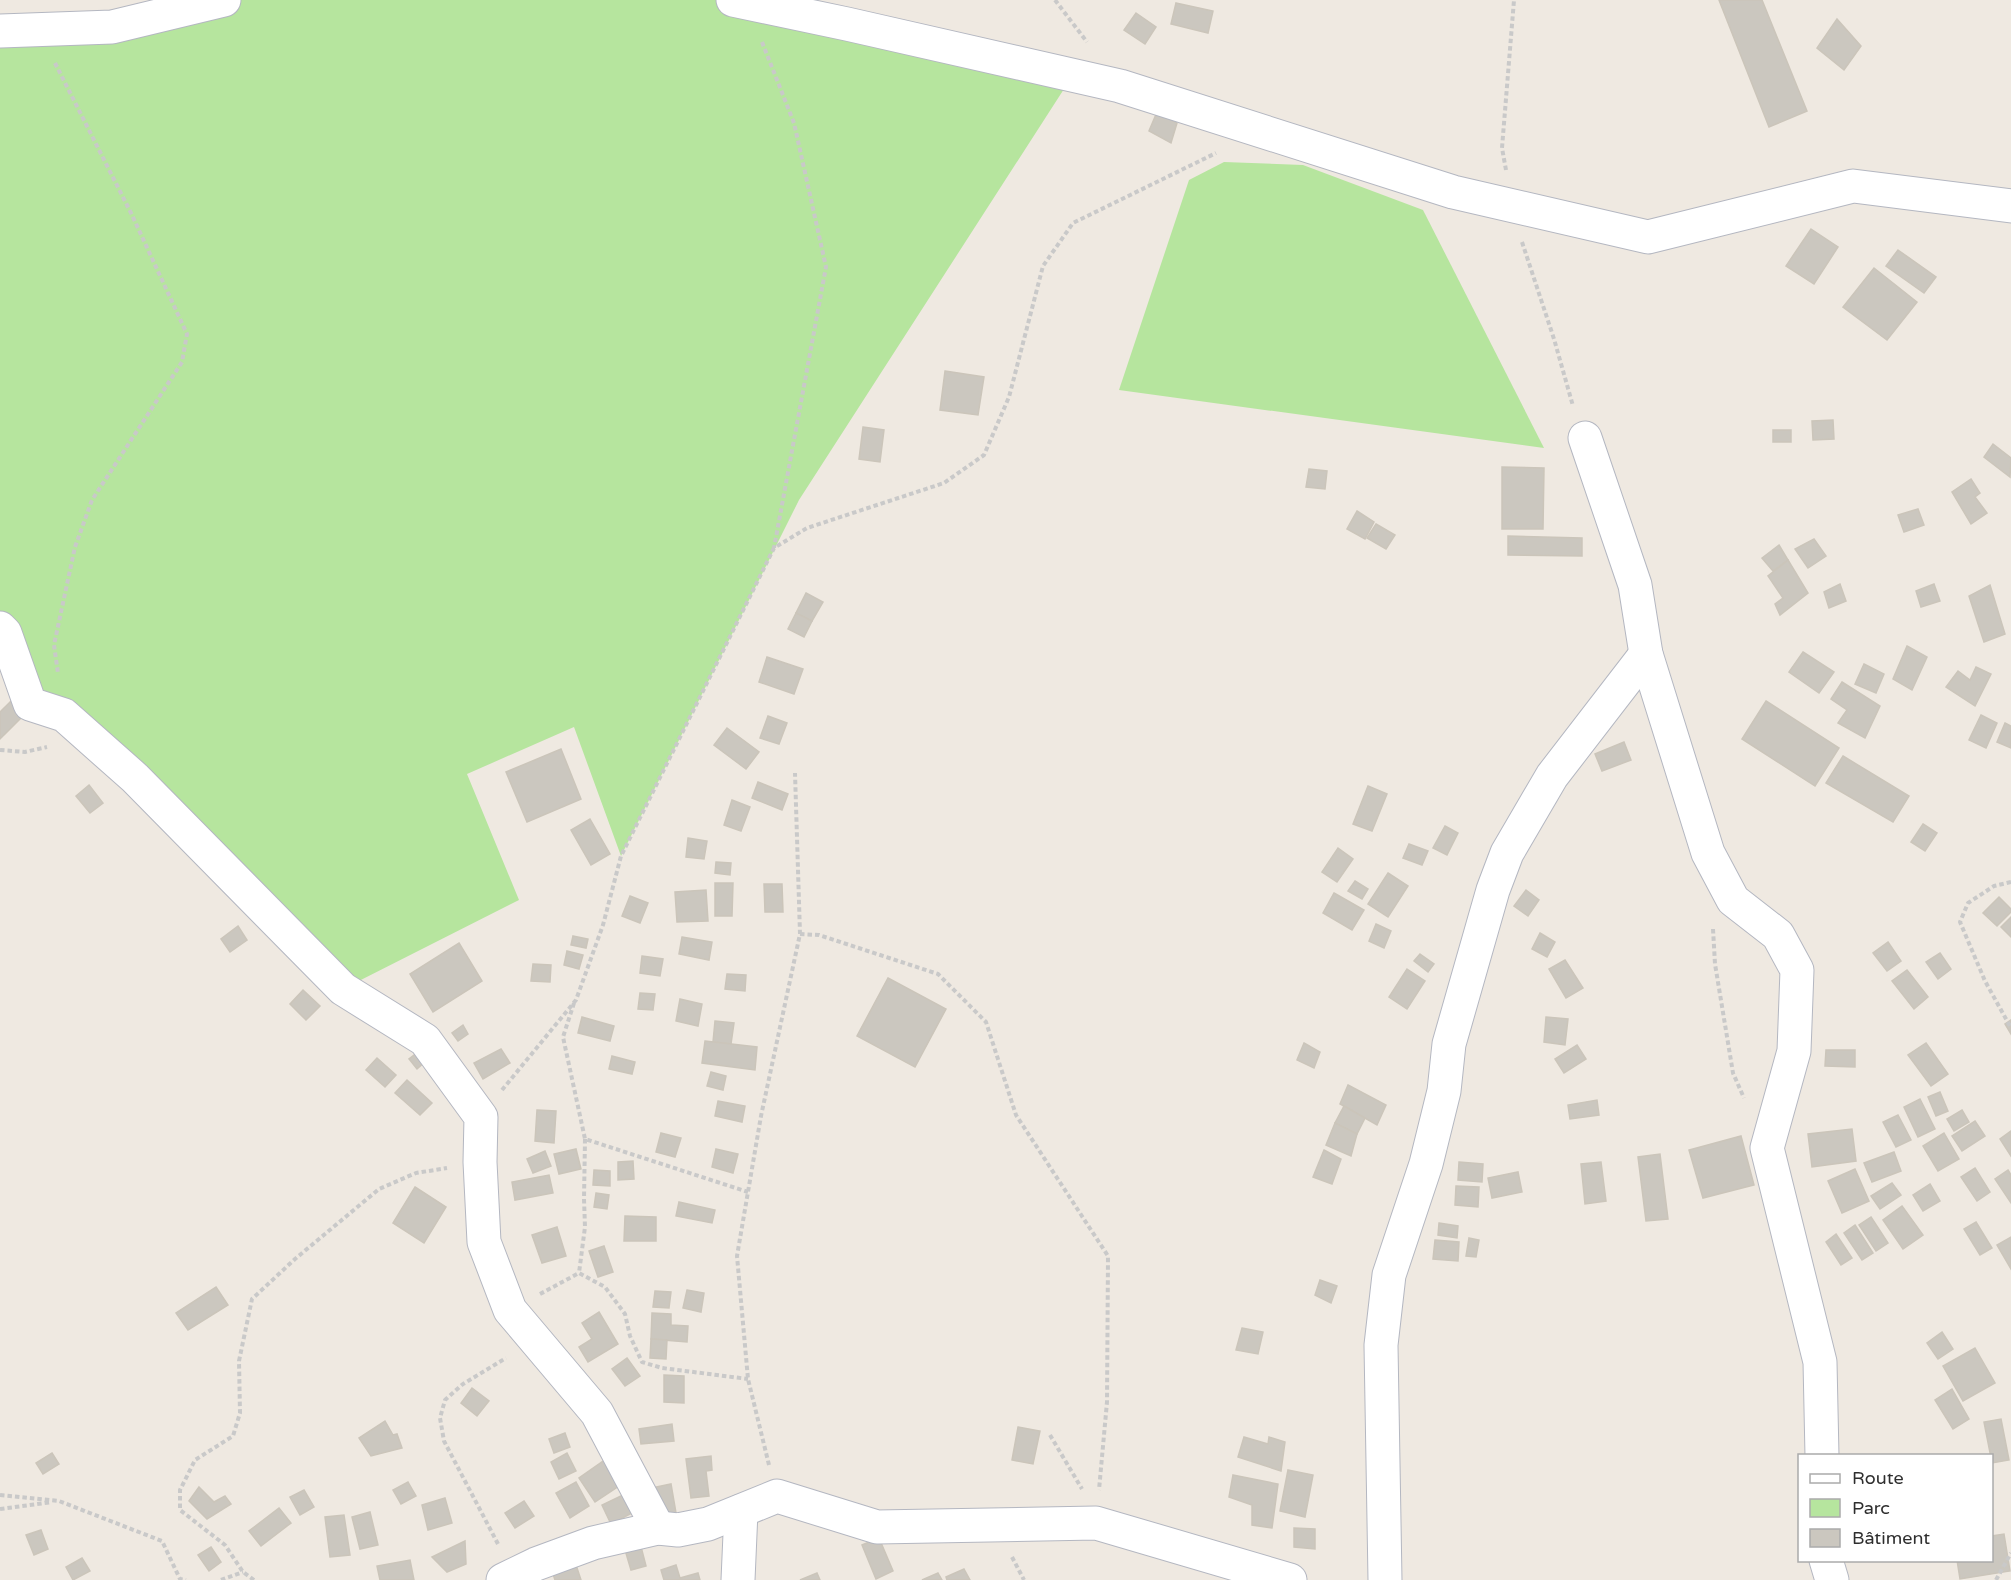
<svg xmlns="http://www.w3.org/2000/svg" width="2011" height="1580" font-family="'Varela Round',sans-serif">
<rect width="100%" height="100%" fill="#efe9e1"/>
<g fill="#b6e59e">
<polygon points="224,0 733,0 1073,75 799,500 621,856 574,727 467,774 519,900 343,989 30,704 0,628 0,16 16,30"/>
<polygon points="1224,162 1303,165 1423,210 1544,448 1119,390 1189,180"/>
</g>
<g fill="#cbc7bf" stroke="#cbc5ba" stroke-width="1.5">
<polygon points="1719,0 1762,0 1807,111 1769,127"/>
<polygon points="1176,3 1213,11 1208,33 1171,24"/>
<polygon points="1136,13 1156,27 1145,44 1124,30"/>
<polygon points="1837,19 1861,46 1844,70 1817,48"/>
<polygon points="1157,112 1177,123 1171,143 1149,131"/>
<polygon points="1811,229 1838,247 1814,284 1786,266"/>
<polygon points="1898,250 1936,277 1924,293 1886,266"/>
<polygon points="1874,268 1917,302 1887,340 1843,307"/>
<polygon points="945,371 984,377 978,415 940,410"/>
<polygon points="1833,420 1834,439 1813,440 1812,421"/>
<polygon points="863,427 884,430 880,462 859,459"/>
<rect x="1773" y="430" width="18" height="12"/>
<polygon points="1993,444 2011,458 2010,477 1984,457"/>
<polygon points="1502,467 1544,468 1543,529 1502,529"/>
<polygon points="1309,469 1327,471 1325,489 1306,487"/>
<polygon points="1971,479 1980,493 1975,497 1987,513 1971,524 1952,492"/>
<polygon points="1918,509 1924,525 1904,532 1898,515"/>
<polygon points="1357,511 1374,522 1365,539 1347,529"/>
<polygon points="1376,524 1395,535 1386,549 1367,538"/>
<polygon points="1508,536 1582,538 1582,556 1508,555"/>
<polygon points="1814,539 1826,556 1808,568 1795,549"/>
<polygon points="1779,545 1788,560 1773,571 1762,558"/>
<polygon points="1788,560 1808,593 1780,615 1775,604 1783,598 1768,576"/>
<polygon points="1840,584 1846,601 1829,608 1824,592"/>
<polygon points="1934,584 1940,601 1921,607 1916,591"/>
<polygon points="1990,585 2005,634 1984,642 1969,596"/>
<polygon points="806,593 823,602 812,621 796,613"/>
<polygon points="796,613 812,621 804,637 788,629"/>
<polygon points="1907,646 1927,657 1912,690 1893,679"/>
<polygon points="1803,652 1834,672 1819,693 1789,672"/>
<polygon points="767,657 803,669 794,694 759,682"/>
<polygon points="1864,664 1884,674 1876,693 1855,684"/>
<polygon points="1976,667 1991,674 1975,706 1946,687 1958,671 1970,680"/>
<polygon points="1842,682 1880,706 1865,738 1838,723 1847,710 1831,699"/>
<polygon points="12,700 25,714 0,739 0,712"/>
<polygon points="1766,701 1839,748 1815,786 1742,739"/>
<polygon points="1981,715 1997,723 1986,748 1969,740"/>
<polygon points="768,716 787,723 779,744 760,738"/>
<polygon points="2005,723 2011,726 2011,748 1997,742"/>
<polygon points="727,728 759,752 746,769 714,745"/>
<polygon points="1624,742 1631,760 1602,771 1595,754"/>
<polygon points="561,749 581,799 527,822 506,772"/>
<polygon points="1843,756 1909,796 1893,822 1826,783"/>
<polygon points="758,782 788,794 782,810 752,798"/>
<polygon points="89,785 103,803 90,813 76,796"/>
<polygon points="1368,786 1387,794 1372,831 1353,824"/>
<polygon points="732,800 750,807 741,831 724,825"/>
<polygon points="590,819 610,854 591,865 571,830"/>
<polygon points="1923,824 1937,833 1925,851 1911,842"/>
<polygon points="1445,826 1458,833 1447,855 1433,848"/>
<polygon points="688,838 707,841 704,859 686,857"/>
<polygon points="1409,844 1428,851 1422,865 1403,858"/>
<polygon points="1338,848 1353,859 1337,882 1322,872"/>
<polygon points="716,862 731,863 730,875 715,873"/>
<polygon points="1388,873 1408,886 1388,917 1368,904"/>
<polygon points="1355,881 1368,889 1362,899 1348,891"/>
<polygon points="715,883 733,883 732,916 715,916"/>
<polygon points="764,884 782,884 783,912 765,912"/>
<polygon points="706,890 708,921 677,922 675,892"/>
<polygon points="1526,890 1539,900 1528,916 1514,906"/>
<polygon points="1334,893 1364,910 1352,930 1323,913"/>
<polygon points="630,896 648,903 640,923 622,916"/>
<polygon points="1999,897 2011,909 2011,912 1997,926 1983,913"/>
<polygon points="2011,917 2011,937 2001,927"/>
<polygon points="1376,924 1391,931 1384,948 1369,941"/>
<polygon points="238,926 247,940 230,952 221,939"/>
<polygon points="1540,933 1555,942 1547,957 1532,949"/>
<polygon points="573,936 588,939 586,948 571,945"/>
<polygon points="682,937 712,942 709,960 679,954"/>
<polygon points="1888,942 1901,961 1887,971 1873,953"/>
<polygon points="459,943 482,981 433,1012 410,974"/>
<polygon points="567,951 583,955 579,969 564,965"/>
<polygon points="1940,953 1951,969 1938,979 1926,962"/>
<polygon points="1420,954 1434,964 1428,972 1414,961"/>
<polygon points="642,956 663,959 660,976 640,973"/>
<polygon points="1565,960 1583,988 1566,998 1549,969"/>
<polygon points="533,964 551,965 550,982 531,981"/>
<polygon points="1407,969 1425,981 1407,1009 1389,997"/>
<polygon points="1907,970 1928,997 1914,1009 1892,981"/>
<polygon points="727,974 746,975 745,991 725,989"/>
<polygon points="888,978 946,1009 915,1067 857,1036"/>
<polygon points="303,990 320,1006 306,1020 290,1004"/>
<polygon points="640,993 655,994 653,1010 638,1009"/>
<polygon points="680,999 702,1004 698,1026 676,1021"/>
<polygon points="582,1017 614,1026 610,1041 578,1033"/>
<polygon points="1546,1017 1568,1019 1565,1045 1544,1042"/>
<polygon points="2011,1020 2011,1034 2005,1024"/>
<polygon points="715,1021 734,1023 731,1044 713,1042"/>
<polygon points="463,1025 468,1034 458,1041 452,1033"/>
<polygon points="705,1041 757,1047 755,1070 702,1063"/>
<polygon points="1304,1043 1320,1052 1314,1068 1297,1060"/>
<polygon points="1926,1043 1948,1074 1931,1086 1908,1055"/>
<polygon points="1577,1045 1586,1059 1564,1073 1555,1059"/>
<polygon points="501,1049 510,1063 483,1079 474,1063"/>
<polygon points="1826,1050 1855,1050 1855,1067 1825,1066"/>
<polygon points="418,1052 426,1061 417,1069 409,1059"/>
<polygon points="612,1056 635,1062 632,1074 609,1069"/>
<polygon points="377,1058 396,1075 385,1087 366,1070"/>
<polygon points="711,1072 726,1076 723,1090 707,1086"/>
<polygon points="407,1080 432,1103 420,1115 395,1093"/>
<polygon points="1348,1085 1386,1105 1377,1125 1340,1104"/>
<polygon points="1940,1092 1948,1111 1936,1116 1928,1097"/>
<polygon points="1920,1099 1935,1129 1918,1137 1904,1107"/>
<polygon points="1597,1100 1599,1115 1570,1119 1568,1105"/>
<polygon points="718,1101 745,1106 742,1122 715,1116"/>
<polygon points="1344,1106 1365,1118 1357,1134 1335,1123"/>
<polygon points="537,1110 556,1111 554,1143 535,1141"/>
<polygon points="1962,1110 1969,1122 1954,1131 1947,1119"/>
<polygon points="1898,1115 1911,1140 1896,1147 1883,1122"/>
<polygon points="1975,1121 1985,1136 1962,1151 1952,1136"/>
<polygon points="1335,1123 1357,1134 1351,1156 1326,1145"/>
<polygon points="1852,1129 1856,1161 1812,1167 1808,1134"/>
<polygon points="2011,1131 2011,1156 2000,1139"/>
<polygon points="661,1133 681,1138 675,1157 656,1152"/>
<polygon points="1944,1133 1959,1159 1938,1171 1923,1146"/>
<polygon points="1741,1136 1754,1185 1703,1198 1689,1150"/>
<polygon points="576,1149 581,1169 559,1174 554,1154"/>
<polygon points="716,1149 738,1154 733,1173 712,1167"/>
<polygon points="1324,1150 1341,1159 1332,1184 1313,1177"/>
<polygon points="545,1151 551,1166 533,1173 527,1159"/>
<polygon points="1894,1152 1901,1171 1872,1182 1864,1163"/>
<polygon points="1660,1154 1668,1219 1646,1221 1638,1157"/>
<polygon points="633,1161 634,1179 618,1180 618,1162"/>
<polygon points="1459,1162 1483,1164 1482,1182 1458,1180"/>
<polygon points="1601,1162 1606,1201 1585,1204 1581,1164"/>
<polygon points="1975,1168 1990,1192 1977,1201 1961,1177"/>
<polygon points="1855,1169 1869,1201 1842,1213 1828,1181"/>
<polygon points="594,1170 610,1171 610,1186 593,1185"/>
<polygon points="2008,1170 2011,1175 2011,1203 1995,1179"/>
<polygon points="1518,1172 1522,1192 1492,1198 1488,1178"/>
<polygon points="549,1175 553,1193 515,1200 512,1182"/>
<polygon points="1892,1183 1901,1195 1880,1209 1871,1196"/>
<polygon points="1930,1184 1940,1201 1923,1211 1913,1195"/>
<polygon points="1456,1186 1479,1187 1478,1207 1455,1205"/>
<polygon points="415,1187 446,1207 424,1243 393,1223"/>
<polygon points="596,1193 609,1195 607,1209 594,1207"/>
<polygon points="679,1202 715,1210 712,1223 676,1216"/>
<polygon points="1902,1206 1923,1235 1903,1249 1883,1220"/>
<polygon points="625,1216 656,1217 656,1241 624,1241"/>
<polygon points="1871,1217 1888,1243 1876,1251 1859,1225"/>
<polygon points="1976,1222 1992,1248 1980,1255 1964,1229"/>
<polygon points="1439,1223 1458,1226 1457,1238 1438,1235"/>
<polygon points="1855,1225 1873,1253 1862,1260 1844,1233"/>
<polygon points="557,1227 566,1256 542,1263 532,1235"/>
<polygon points="1836,1234 1852,1258 1841,1265 1826,1242"/>
<polygon points="2011,1237 2011,1269 1997,1245"/>
<polygon points="1469,1238 1479,1240 1476,1257 1466,1256"/>
<polygon points="1435,1240 1459,1242 1458,1261 1433,1259"/>
<polygon points="604,1246 613,1272 598,1277 589,1251"/>
<polygon points="1320,1280 1337,1286 1331,1303 1315,1295"/>
<polygon points="216,1287 228,1305 188,1330 176,1313"/>
<polygon points="687,1290 704,1293 701,1312 683,1308"/>
<polygon points="655,1291 671,1292 669,1308 653,1307"/>
<polygon points="599,1312 618,1344 588,1362 579,1347 592,1339 582,1323"/>
<polygon points="652,1313 671,1314 671,1325 688,1326 687,1342 651,1339"/>
<polygon points="1242,1328 1263,1332 1258,1354 1236,1350"/>
<polygon points="1942,1332 1953,1349 1938,1359 1927,1343"/>
<polygon points="651,1339 667,1340 666,1359 650,1358"/>
<polygon points="1975,1348 1995,1383 1963,1401 1943,1366"/>
<polygon points="627,1358 640,1376 625,1386 612,1369"/>
<polygon points="664,1375 684,1376 684,1403 664,1402"/>
<polygon points="472,1388 489,1401 477,1416 461,1403"/>
<polygon points="1952,1389 1969,1419 1953,1429 1935,1400"/>
<polygon points="2001,1419 2009,1460 1992,1463 1984,1422"/>
<polygon points="385,1421 393,1435 397,1434 402,1448 371,1456 359,1438"/>
<polygon points="672,1424 674,1441 641,1444 639,1429"/>
<polygon points="1018,1427 1040,1431 1033,1464 1012,1460"/>
<polygon points="565,1433 570,1447 554,1453 549,1439"/>
<polygon points="1244,1437 1268,1444 1269,1437 1285,1442 1281,1471 1238,1457"/>
<polygon points="52,1453 59,1464 43,1474 36,1463"/>
<polygon points="567,1453 576,1471 559,1479 551,1462"/>
<polygon points="711,1456 712,1470 706,1471 709,1496 691,1498 686,1459"/>
<polygon points="606,1459 622,1484 595,1502 579,1478"/>
<polygon points="1288,1470 1313,1475 1305,1517 1280,1511"/>
<polygon points="1233,1475 1278,1484 1272,1528 1252,1525 1252,1505 1229,1497"/>
<polygon points="408,1482 416,1496 401,1504 393,1490"/>
<polygon points="576,1482 589,1506 570,1518 556,1493"/>
<polygon points="671,1484 676,1513 661,1516 656,1487"/>
<polygon points="199,1487 214,1502 225,1496 231,1504 207,1519 189,1501"/>
<polygon points="304,1490 314,1507 300,1515 290,1497"/>
<polygon points="625,1494 634,1512 611,1524 602,1505"/>
<polygon points="445,1498 452,1523 428,1530 422,1505"/>
<polygon points="524,1501 534,1516 515,1528 505,1513"/>
<polygon points="279,1508 291,1523 261,1546 249,1531"/>
<polygon points="370,1512 378,1545 360,1549 352,1517"/>
<polygon points="344,1515 350,1555 330,1557 325,1517"/>
<polygon points="1294,1528 1315,1529 1315,1549 1294,1547"/>
<polygon points="41,1530 48,1549 34,1555 26,1535"/>
<polygon points="2004,1534 2010,1571 1960,1579 1957,1560 1992,1560 1992,1536"/>
<polygon points="879,1538 893,1571 876,1579 862,1545"/>
<polygon points="639,1539 646,1566 631,1570 623,1543"/>
<polygon points="465,1541 466,1564 447,1572 432,1557"/>
<polygon points="211,1547 221,1562 209,1571 198,1555"/>
<polygon points="82,1558 90,1571 73,1580 66,1567"/>
<polygon points="410,1560 414,1580 380,1580 377,1566"/>
<polygon points="576,1565 581,1580 555,1580 553,1574"/>
<polygon points="676,1565 680,1578 698,1573 700,1580 664,1580 661,1570"/>
<polygon points="964,1569 970,1580 947,1580 946,1577"/>
<polygon points="817,1573 820,1580 800,1580"/>
<polygon points="938,1573 942,1580 922,1580"/>
</g>
<g fill="none" stroke-linecap="round" stroke-linejoin="round">
<g stroke="#b4b7c1" stroke-width="35">
<g id="minor">
<polyline points="733,0 847,24 1120,86 1453,192 1648,237 1853,186 2011,206"/>
<polyline points="0,31 112,27 224,0"/>
<polyline points="1585,438 1635,585 1646,654 1708,853 1733,900 1778,935 1797,970 1794,1051 1767,1148 1820,1362 1822,1456"/>
<polyline points="0,628 5,633 30,704 64,715 135,778 343,989 425,1040 481,1117 480,1162 484,1242 510,1310 597,1413 658,1528"/>
<polyline points="1826,1560 1832,1580"/>
<polyline points="503,1580 536,1564 593,1543 658,1528 678,1530 708,1524 777,1496 877,1527 1096,1523 1290,1580"/>
<polyline points="738,1580 741,1511"/>
<polyline points="1385,1580 1381,1345 1389,1275 1426,1164 1444,1091 1449,1044 1493,890 1507,853 1552,776 1646,654"/>
</g>
</g>
<g stroke="#c9c9c9" stroke-width="4" stroke-dasharray="4.5 3" stroke-linecap="butt">
<polyline points="1055,0 1087,42"/>
<polyline points="762,42 794,123 826,267 774,548"/>
<polyline points="55,63 131,213 187,334 182,362 92,500 75,547 54,645 58,673"/>
<polyline points="1506,170 1502,148 1514,0"/>
<polyline points="1522,242 1554,339 1573,406"/>
<polyline points="0,750 25,752 47,747"/>
<polyline points="2011,882 1994,886 1968,903 1960,922 1985,981 2011,1028"/>
<polyline points="1713,929 1715,964 1733,1073 1744,1098"/>
<polyline points="800,934 819,935 938,974 986,1022 1016,1115 1108,1256 1107,1402 1099,1490"/>
<polyline points="574,1003 563,1037 585,1139 748,1192"/>
<polyline points="502,1090 576,1000 603,925 621,856 774,548 807,528 944,483 984,455 1009,397 1043,266 1073,223 1216,153"/>
<polyline points="585,1139 584,1199 585,1227 579,1273 605,1287 625,1314 630,1336 642,1362 662,1368 748,1379"/>
<polyline points="540,1294 579,1273"/>
<polyline points="1050,1435 1082,1489"/>
<polyline points="769,1465 748,1379 737,1256 761,1116 800,934 795,773"/>
<polyline points="0,1495 59,1501 162,1541 180,1579 186,1580"/>
<polyline points="0,1509 52,1502"/>
<polyline points="498,1544 444,1441 440,1418 445,1400 463,1384 506,1358"/>
<polyline points="1012,1557 1024,1580"/>
<polyline points="221,1580 243,1572"/>
<polyline points="254,1580 243,1572 225,1545 180,1510 180,1490 195,1460 233,1436 240,1413 239,1361 252,1299 295,1259 379,1189 416,1173 447,1168"/>
<polyline points="1996,1580 2011,1553"/>
</g>
<use href="#minor" stroke="#fff" stroke-width="33"/>
</g>
<rect x="1798" y="1454" width="195" height="108" fill="#ffffff" stroke="#ababab" stroke-width="1.5"/>
<rect x="1810" y="1474" width="30" height="9" fill="#ffffff" stroke="#ababab" stroke-width="1.5"/>
<text x="1852" y="1484" font-size="18" fill="#2e2e2e">Route</text>
<rect x="1810" y="1499" width="30" height="18" fill="#b6e59e" stroke="#ababab" stroke-width="1.5"/>
<text x="1852" y="1514" font-size="18" fill="#2e2e2e">Parc</text>
<rect x="1810" y="1529" width="30" height="18" fill="#cbc7bf" stroke="#ababab" stroke-width="1.5"/>
<text x="1852" y="1544" font-size="18" fill="#2e2e2e">Bâtiment</text>
</svg>
